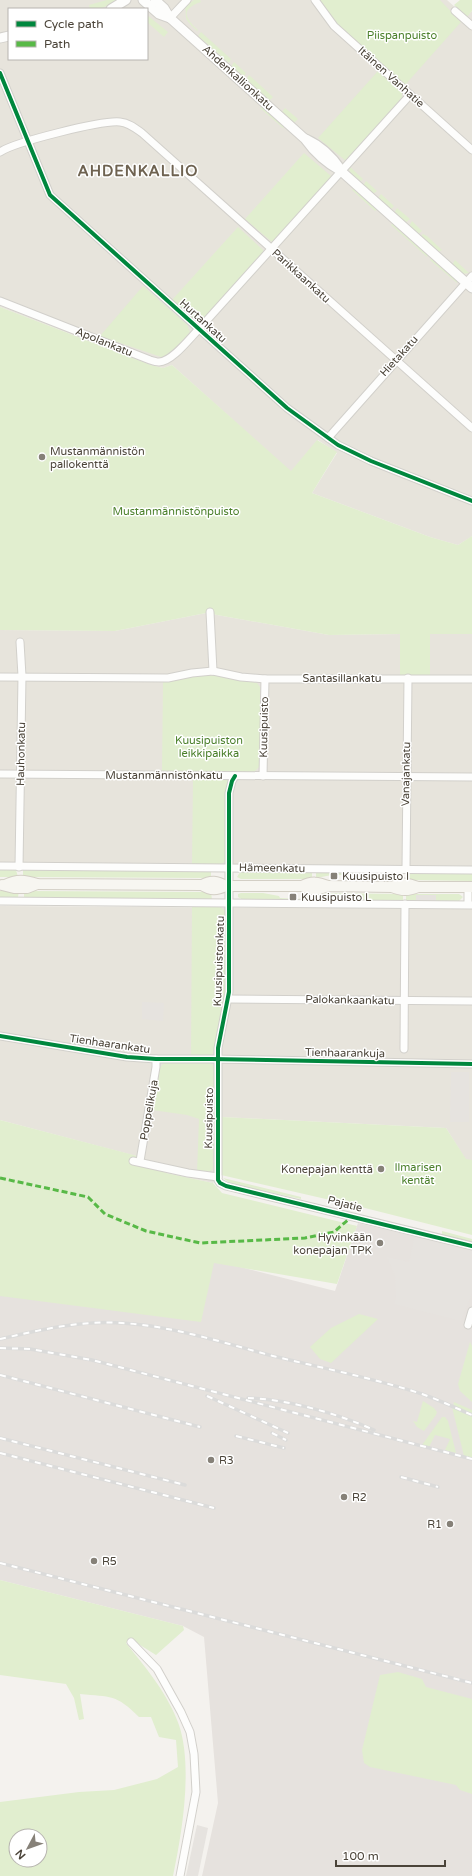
<svg xmlns="http://www.w3.org/2000/svg" width="472" height="1876" font-family="'Varela Round',sans-serif">
<rect width="100%" height="100%" fill="#f4f2ee"/>
<g fill="#e7e4dc" fill-rule="evenodd">
<path d="M0 0H447L466 17 472 11V536L471 537 458 545 430 537 312 493 337 453 318 440 291 472 172 365 163 368 151 365 0 307ZM9 9H147V59H9Z"/>
<polygon points="206,613 329,635 400,634 400,675 430,634 472,634 472,866 0,862 0,630 115,631"/>
<polygon points="0,906 472,909 472,1160 466,1160 446,1128 222,1117 221,1175 213,1183 166,1173 144,1158 0,1120"/>
</g>
<polygon fill="#e6e2de" points="0,1206 335,1291 358,1223 472,1250 472,1876 202,1876 218,1803 204,1637 183,1626 0,1580"/>
<g fill="#e1eecf" fill-rule="evenodd">
<polygon points="107,0 119,0 100,9 90,9 89,5"/>
<path d="M194 0H200L201 2C180 9 185 18 198 30L197 31C194 27 187 23 186 17 185 12 187 11 184 7Z"/>
<polygon points="319,0 440,0 461,22 405,85 336,23"/>
<polygon points="460,0 472,0 472,11 467,17 454,5"/>
<polygon points="147,15 168,32 164,37 147,22"/>
<polygon points="201,32 231,59 229,63 198,36"/>
<polygon points="234,62 246,73 244,76 231,67"/>
<polygon points="378,71 402,92 402,98 346,161 318,138"/>
<polygon points="249,75 273,97 269,101 246,80"/>
<polygon points="263,106 285,126 283,128 260,108"/>
<polygon points="285,108 298,119 294,123 282,112"/>
<polygon points="304,153 331,176 330,179 275,241 272,242 245,219"/>
<polygon points="349,166 363,179 361,181 350,173"/>
<polygon points="366,181 377,191 373,194 363,186"/>
<polygon points="355,188 377,209 375,211 352,190"/>
<polygon points="381,194 394,206 390,210 378,198"/>
<polygon points="397,208 410,219 405,223 394,213"/>
<polygon points="412,221 422,231 418,234 409,226"/>
<polygon points="393,223 428,254 427,257 391,225"/>
<polygon points="238,227 263,250 263,254 202,321 196,321 172,300"/>
<polygon points="423,234 427,236 442,250 438,252 420,237"/>
<polygon points="432,258 457,280 457,283 430,260"/>
<polygon points="455,260 469,273 462,274 452,265"/>
<polygon points="143,286 187,325 190,332 170,355 164,358 100,336"/>
<polygon points="0,307 151,365 163,368 172,365 291,471 317,440 337,452 312,493 430,537 458,545 472,536 472,634 430,634 430,676 400,676 400,634 329,635 206,613 115,631 0,630"/>
<polygon points="204,675 216,675 257,683 260,687 260,766 253,773 162,772 163,681"/>
<polygon points="193,777 228,780 226,788 225,861 222,864 192,864"/>
<polygon points="0,870 16,870 18,877 0,877"/>
<polygon points="23,870 211,871 211,878 23,877"/>
<polygon points="240,872 312,872 312,879 241,879 237,877"/>
<polygon points="316,872 403,873 404,880 364,880 352,877 351,875 332,875 316,878"/>
<polygon points="407,873 472,873 472,881 407,880"/>
<polygon points="0,891 19,891 18,897 0,898"/>
<polygon points="24,891 211,892 212,900 24,898"/>
<polygon points="241,893 263,893 279,896 280,898 298,899 308,896 307,900 243,900 238,897 238,894"/>
<polygon points="317,893 403,894 403,901 317,901"/>
<polygon points="406,894 459,894 463,897 459,901 436,901 436,895 416,895 416,901 406,901"/>
<polygon points="192,907 221,907 225,911 225,999 215,1048 212,1055 210,1055 191,1056"/>
<polygon points="165,1062 208,1062 213,1065 215,1069 213,1169 208,1173 197,1172 199,1119 187,1115 152,1110 160,1067"/>
<polygon points="222,1117 446,1128 466,1159 472,1160 472,1235 365,1208 221,1175"/>
<polygon points="0,1120 130,1154 144,1158 166,1173 213,1183 222,1193 357,1226 337,1284 214,1263 201,1322 0,1296"/>
<polygon points="223,1178 301,1197 301,1199 231,1184"/>
<polygon points="442,1231 472,1239 472,1242 442,1235"/>
<polygon points="359,1314 378,1319 331,1363 320,1359 310,1347 331,1328"/>
<polygon points="470,1342 472,1346 472,1402 460,1391 458,1384"/>
<polygon points="423,1401 434,1408 437,1412 436,1415 424,1431 417,1427 413,1421 417,1422"/>
<polygon points="454,1402 472,1410 472,1414 453,1406"/>
<polygon points="452,1407 472,1416 472,1458 464,1456"/>
<polygon points="442,1417 445,1417 448,1421 456,1453 445,1450 450,1439 435,1435 429,1447 422,1445"/>
<path d="M0 1580 183 1626 184 1630 156 1655 132 1640 126 1643C146 1668 168 1694 179 1725 193 1767 182 1833 173 1876H0V1802L79 1792 114 1790 157 1779 178 1767 176 1740 159 1737 151 1717H139C116 1694 111 1697 80 1694L84 1719 79 1720 74 1698 66 1684 0 1675ZM16 1836H40V1860H16Z"/>
<polygon points="398,1672 422,1679 426,1687 472,1699 472,1794 460,1790 456,1785 370,1767 364,1763 362,1750 380,1675"/>
</g>
<g fill="#e6e3df">
<rect x="416" y="895" width="20" height="6"/>
<polygon points="142,1002 164,1003 163,1021 142,1019"/>
<polygon points="451,1072 469,1072 469,1122 450,1122"/>
<polygon points="415,1235 470,1249 472,1251 472,1294 461,1321 394,1304 396,1298 395,1276 387,1257 409,1262"/>
<polygon points="197,1825 208,1828 198,1876 186,1876"/>
</g>
<g fill="none" stroke-linecap="round" stroke-linejoin="round">
<g stroke="#d2d0cb" stroke-width="9">
<g id="minor">
<polyline points="315,0 334,26 472,150"/>
<polyline points="455,11 472,26"/>
<polyline points="170,18 187,0"/>
<polyline points="0,73 50,195 199,329 287,408 338,445 371,461 472,501"/>
<path d="M0 152C15 142 102 120 120 122 129 123 135 128 142 133L472 428"/>
<path d="M0 301 150 360C153 361 156 362 159 362 172 362 190 338 199 329L410 95"/>
<polyline points="328,438 472,276"/>
<polyline points="210,612 213,671"/>
<polyline points="0,677 168,678 192,673 213,671 241,677 265,679 472,679"/>
<polyline points="0,774 472,777"/>
<polyline points="235,776 232,781 229,793 229,992 218,1048 218,1180 220,1183 226,1186 472,1246"/>
<polyline points="263,776 265,679"/>
<polyline points="0,866 472,870"/>
<polyline points="19,867 22,676 20,642"/>
<polyline points="406,869 408,678"/>
<polyline points="468,887 468,904"/>
<polyline points="0,901 472,905"/>
<polyline points="228,999 472,1001"/>
<polyline points="0,1036 127,1057 156,1059 211,1059 472,1064"/>
<polyline points="404,1049 405,904"/>
<polyline points="133,1161 188,1173 218,1177"/>
<polyline points="140,1161 156,1067 156,1059"/>
<polyline points="468,1325 472,1311"/>
<polyline points="131,1642 157,1669 181,1712 190,1732 194,1754 196,1792 180,1876"/>
</g>
</g>
<g stroke="#d2d0cb" stroke-width="11">
<g id="tertiary">
<polyline points="143,0 159,14 170,18"/>
<path d="M155 0 164 8 170 18 305 139C315 153 326 163 341 171L472 288"/>
<polyline points="111,9 126,0"/>
<polyline points="0,38 9,36"/>
<path d="M306 139C321 146 332 156 341 170"/>
</g>
</g>
<g stroke="#d3cfc5" stroke-width="12">
<g id="secondary">
<polyline points="2,885 14,888 27,888 37,884"/>
<path d="M5 885C17 879 25 880 37 884L202 885C211 891 217 890 226 886H302C311 891 318 890 328 886L392 887C402 891 408 891 418 887"/>
<path d="M202 885C211 880 217 881 226 886"/>
<path d="M302 886C312 881 318 882 328 886"/>
<path d="M392 887C402 882 408 883 418 887H472"/>
</g>
</g>
<use href="#minor" stroke="#fdfdfc" stroke-width="7"/>
<use href="#tertiary" stroke="#fdfdfc" stroke-width="9"/>
<use href="#secondary" stroke="#f7f6f1" stroke-width="10"/>
<g stroke="#dbdbda" stroke-width="3.5">
<g id="rail">
<path d="M0 1339C40 1330 81 1320 122 1323 173 1326 224 1343 273 1356 322 1368 373 1378 422 1394 439 1400 456 1408 472 1415"/>
<polyline points="0,1348 30,1349 92,1360 472,1459"/>
<polyline points="0,1375 200,1427"/>
<polyline points="207,1396 288,1433"/>
<path d="M248 1398C287 1399 339 1414 374 1430"/>
<polyline points="272,1433 286,1440"/>
<polyline points="236,1436 284,1448"/>
<polyline points="0,1438 185,1485"/>
<polyline points="0,1453 214,1508"/>
<polyline points="401,1477 438,1487"/>
<polyline points="0,1563 472,1683"/>
</g>
</g>
<use href="#rail" stroke="#fff" stroke-width="2" stroke-dasharray="6" stroke-linecap="butt"/>
<polyline stroke="#58b947" stroke-width="3" stroke-dasharray="6 3" stroke-linecap="butt" points="0,1178 88,1197 105,1214 146,1231 200,1243 305,1238 334,1232 349,1219"/>
<g stroke="#fff" stroke-width="6">
<g id="cycleway">
<polyline points="0,73 50,195 199,329 287,408 338,445 371,461 472,501"/>
<polyline points="235,776 232,781 229,793 229,992 218,1048 218,1180 220,1183 226,1186 472,1246"/>
<polyline points="0,1036 127,1057 156,1059 211,1059 472,1064"/>
</g>
</g>
<use href="#cycleway" stroke="#00873e" stroke-width="4"/>
</g>
<g fill="#868178" stroke="#fff" stroke-width="1.5">
<circle cx="42" cy="457" r="4"/>
<rect x="330" y="872" width="8" height="8" rx="2"/>
<rect x="289" y="893" width="8" height="8" rx="2"/>
<circle cx="381" cy="1169" r="4"/>
<circle cx="380" cy="1243" r="4"/>
<circle cx="211" cy="1460" r="4"/>
<circle cx="344" cy="1497" r="4"/>
<circle cx="450" cy="1524" r="4"/>
<circle cx="94" cy="1561" r="4"/>
</g>
<g text-anchor="middle" dominant-baseline="central" stroke-width="3" stroke-linejoin="round" paint-order="stroke">
<g font-size="11" fill="#4a7f2a" stroke="#fff">
<text x="402" y="35">Piispanpuisto</text>
<text x="176" y="511">Mustanmännistönpuisto</text>
<text x="209" y="740">Kuusipuiston<tspan x="209" dy="13">leikkipaikka</tspan></text>
<text x="418" y="1167">Ilmarisen<tspan x="418" dy="13">kentät</tspan></text>
</g>
<g font-size="11" fill="#4b4439" stroke="#fff">
<text transform="translate(391 77) rotate(42)">Itäinen Vanhatie</text>
<text transform="translate(238 78) rotate(42)">Ahdenkallionkatu</text>
<text transform="translate(301 276) rotate(42)">Parikkaankatu</text>
<text transform="translate(203 321) rotate(42)">Hurtankatu</text>
<text transform="translate(104 342) rotate(22)">Apolankatu</text>
<text transform="translate(399 356) rotate(-48)">Hietakatu</text>
<text x="342" y="678">Santasillankatu</text>
<text transform="translate(264 727) rotate(-89)">Kuusipuisto</text>
<text transform="translate(21 754) rotate(-89)">Hauhonkatu</text>
<text transform="translate(406 774) rotate(-89)">Vanajankatu</text>
<text x="164" y="775">Mustanmännistönkatu</text>
<text transform="translate(272 868) rotate(1)">Hämeenkatu</text>
<text transform="translate(219 961) rotate(-88)">Kuusipuistonkatu</text>
<text transform="translate(350 1000) rotate(1)">Palokankaankatu</text>
<text transform="translate(110 1044) rotate(8)">Tienhaarankatu</text>
<text transform="translate(345 1053) rotate(1)">Tienhaarankuja</text>
<text transform="translate(149 1110) rotate(-80)">Poppelikuja</text>
<text transform="translate(209 1118) rotate(-89)">Kuusipuisto</text>
<text transform="translate(345 1204) rotate(14)">Pajatie</text>
</g>
<g font-size="11" fill="#4b4439" stroke="#fff" text-anchor="start">
<text x="50" y="451">Mustanmännistön<tspan x="50" dy="13">pallokenttä</tspan></text>
<text x="342" y="876">Kuusipuisto I</text>
<text x="301" y="897">Kuusipuisto L</text>
<text x="373" y="1169" text-anchor="end">Konepajan kenttä</text>
<text x="372" y="1237" text-anchor="end">Hyvinkään<tspan x="372" dy="13">konepajan TPK</tspan></text>
<text x="219" y="1460">R3</text>
<text x="352" y="1497">R2</text>
<text x="442" y="1524" text-anchor="end">R1</text>
<text x="102" y="1561">R5</text>
</g>
<g font-size="15" font-weight="bold" letter-spacing="1" fill="#6e6250" stroke="#fff">
<text x="138" y="171">AHDENKALLIO</text>
</g>
</g>
<rect x="8" y="8" width="140" height="52" fill="#ffffff" stroke="#b7b4b0"/>
<rect x="16" y="21" width="20" height="6" fill="#00873e" stroke="#b7b4b0"/>
<text x="44" y="28" font-size="12" fill="#4b4439">Cycle path</text>
<rect x="16" y="41" width="20" height="6" fill="#58b947" stroke="#b7b4b0"/>
<text x="44" y="48" font-size="12" fill="#4b4439">Path</text>
<g transform="translate(28 1848) rotate(229)"><circle r="19" fill="#ffffff" stroke="#b7b4b0"/>
<path d="M0-3L7 15L0 10L-7 15Z" fill="#868178"/>
<text y="-6" font-size="11" font-weight="bold" text-anchor="middle" fill="#4b4439">N</text>
</g>
<path d="M336 1860v6h109v-6" fill="none" stroke="#4b4439" stroke-width="2"/>
<text x="342" y="1860" font-size="12" fill="#4b4439" stroke="#ffffff" stroke-width="3" paint-order="stroke">100 m</text>
</svg>
